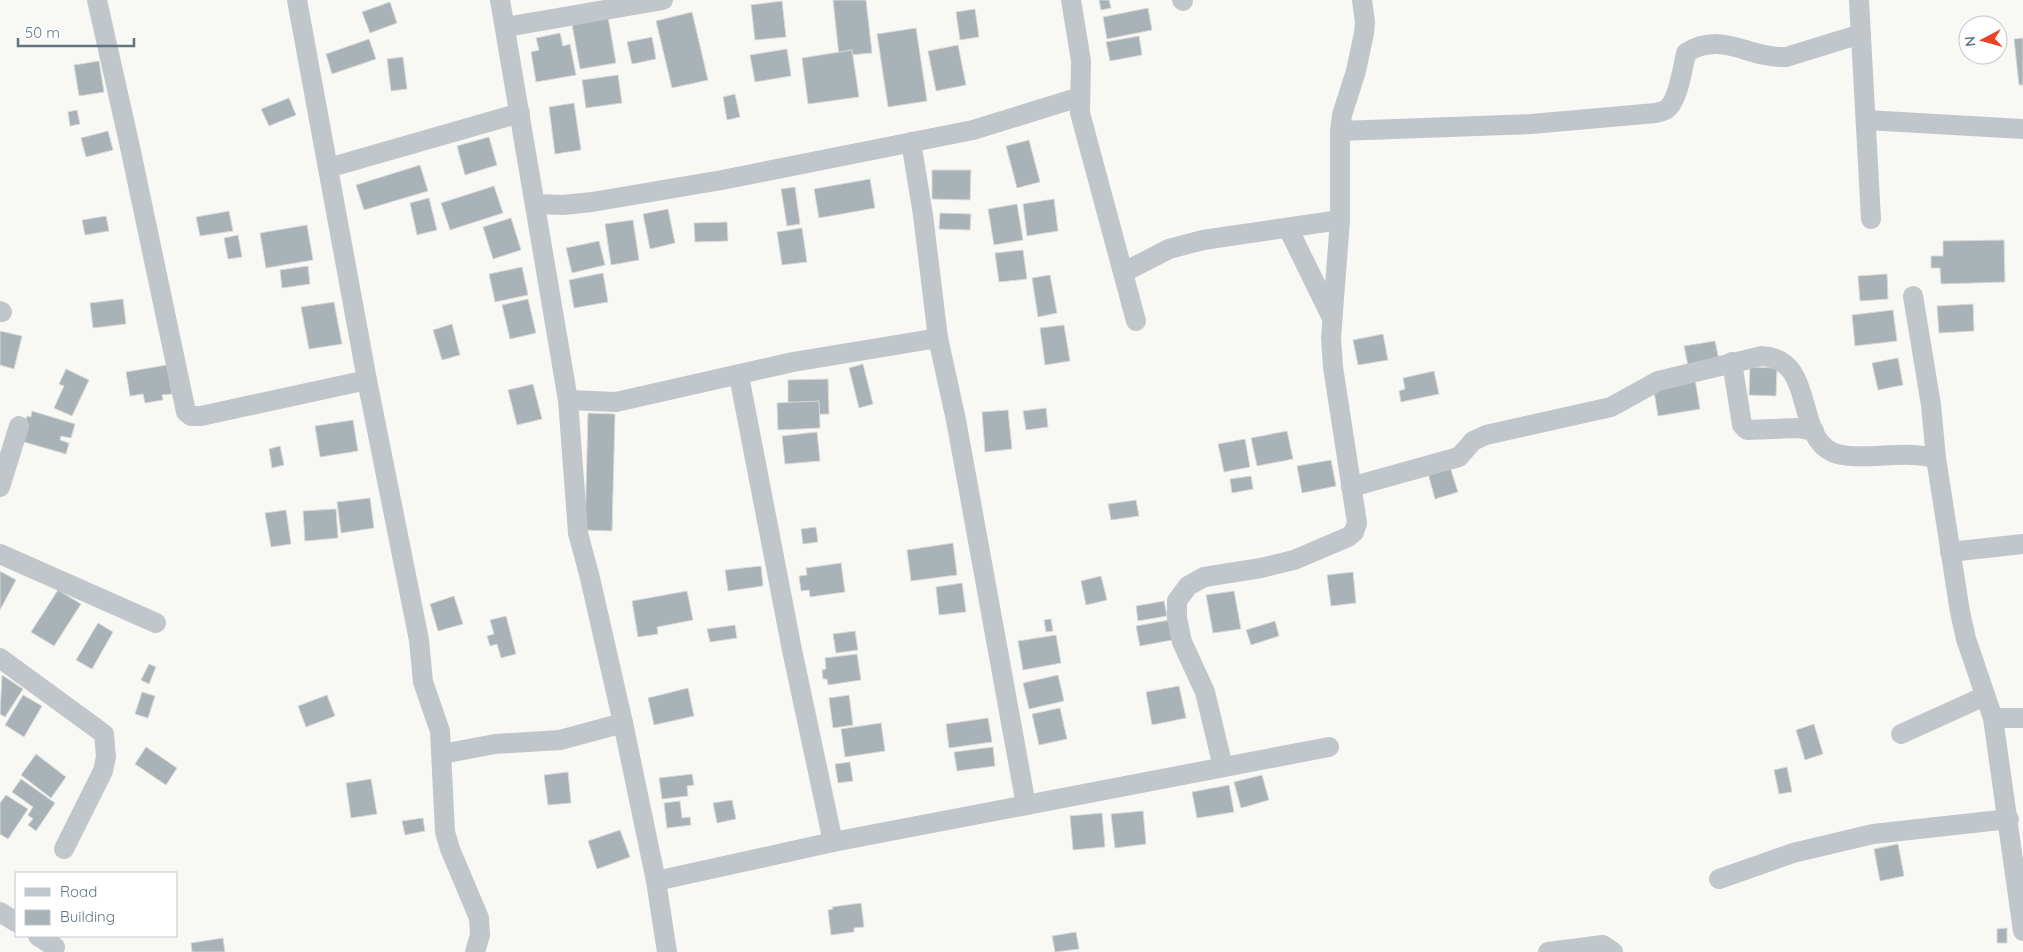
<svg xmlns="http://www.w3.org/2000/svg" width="2023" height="952" font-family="Quicksand,sans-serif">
<rect width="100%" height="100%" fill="#f8f8f5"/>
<g fill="#a8b2b7" stroke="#dadad8">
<polygon points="833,0 866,0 872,53 839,56"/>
<polygon points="1099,0 1109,0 1111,8 1101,10"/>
<polygon points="782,1 786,37 755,40 751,5"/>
<polygon points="390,2 397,23 370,33 362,12"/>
<polygon points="1148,8 1152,30 1107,39 1103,17"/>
<polygon points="975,9 979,37 960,40 956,12"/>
<polygon points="692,12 708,80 672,88 656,21"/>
<polygon points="608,17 616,63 580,69 572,24"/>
<polygon points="916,28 927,101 888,107 877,34"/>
<polygon points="560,33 563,46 570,44 576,75 536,82 531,52 539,50 536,38"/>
<polygon points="1139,36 1142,55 1110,61 1106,42"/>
<polygon points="652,37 656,59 632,64 627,42"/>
<polygon points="2023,38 2023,85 2019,85 2014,39"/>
<polygon points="369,39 376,59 332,74 326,54"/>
<polygon points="958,45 966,85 936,91 928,51"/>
<polygon points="787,49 791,76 755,82 750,55"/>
<polygon points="852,50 859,97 808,104 802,58"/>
<polygon points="403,57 407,89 391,91 387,59"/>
<polygon points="99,61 104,92 79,96 74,65"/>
<polygon points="618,75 622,103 586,108 582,80"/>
<polygon points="735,94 740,117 727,120 723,97"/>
<polygon points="289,98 296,115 269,126 261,109"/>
<polygon points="574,103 581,150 555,154 549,107"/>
<polygon points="77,110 80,124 70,126 68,112"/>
<polygon points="108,131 113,150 86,157 81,138"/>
<polygon points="489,137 497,165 465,175 457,146"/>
<polygon points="1029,140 1040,182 1017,188 1006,146"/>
<polygon points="420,165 428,191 364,210 356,185"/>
<polygon points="932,170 971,170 970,200 932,199"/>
<polygon points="870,179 875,208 819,218 814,189"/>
<polygon points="494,186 503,213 450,230 441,203"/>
<polygon points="795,187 800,224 787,226 781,189"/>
<polygon points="429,198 437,230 417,235 410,203"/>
<polygon points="1054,199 1058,231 1027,236 1023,204"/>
<polygon points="1017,204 1023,240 994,245 988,209"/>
<polygon points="668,209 675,243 650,249 643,214"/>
<polygon points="229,211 233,231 200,236 196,217"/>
<polygon points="940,213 971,214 970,230 939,229"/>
<polygon points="106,216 109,231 85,235 82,220"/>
<polygon points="511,218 521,250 493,259 483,227"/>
<polygon points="633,220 639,260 611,265 605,224"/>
<polygon points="727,222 728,241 695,242 694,223"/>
<polygon points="307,225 313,260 266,268 260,233"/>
<polygon points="802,228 807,262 782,265 777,232"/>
<polygon points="238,235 242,257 228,259 224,238"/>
<polygon points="2004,240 2005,282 1941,284 1940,268 1931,268 1931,256 1943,256 1943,241"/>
<polygon points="599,241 605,265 572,273 566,248"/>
<polygon points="1023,250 1027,279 999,282 995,253"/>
<polygon points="308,266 310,284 282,288 280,270"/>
<polygon points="522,267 528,295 495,302 489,274"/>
<polygon points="603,273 608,302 574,308 569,280"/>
<polygon points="1887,274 1888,299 1860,301 1858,276"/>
<polygon points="1050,275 1057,313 1038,317 1032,278"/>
<polygon points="123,299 126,324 93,328 90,303"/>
<polygon points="528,299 536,333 510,339 502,305"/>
<polygon points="334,302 342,344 309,349 301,307"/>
<polygon points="1973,304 1974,331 1939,333 1937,306"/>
<polygon points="1893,310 1897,341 1855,346 1852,315"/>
<polygon points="452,324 460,355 442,360 433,330"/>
<polygon points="1064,325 1070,361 1045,365 1040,328"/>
<polygon points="0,331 22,336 14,369 0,365"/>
<polygon points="1383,334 1388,360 1358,365 1353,340"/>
<polygon points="1715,341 1720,364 1689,370 1684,346"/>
<polygon points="1898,358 1903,385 1878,390 1872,363"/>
<polygon points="863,364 873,404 859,408 849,368"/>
<polygon points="167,365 172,394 162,395 163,400 145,403 143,394 130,396 126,372"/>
<polygon points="1750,367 1777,368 1776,396 1749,395"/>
<polygon points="66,369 89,380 72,416 54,408 64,386 59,384"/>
<polygon points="1434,371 1439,394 1401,402 1399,391 1405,389 1403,378"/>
<polygon points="828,379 829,414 788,415 788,380"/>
<polygon points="1695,379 1700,409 1658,416 1653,385"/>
<polygon points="533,384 542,419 517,425 508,390"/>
<polygon points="819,401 820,428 778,430 777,403"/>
<polygon points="1046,408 1048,427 1026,430 1023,411"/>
<polygon points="1008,410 1012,449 985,452 982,412"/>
<polygon points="32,411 75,424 71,438 61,436 60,440 69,443 66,454 24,442 22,436 27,416 31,417"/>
<polygon points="588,413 615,414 612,531 585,530"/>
<polygon points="353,420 358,451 320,457 315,426"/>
<polygon points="1287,431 1293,459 1257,466 1251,438"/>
<polygon points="817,432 820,461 785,464 782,436"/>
<polygon points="1245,439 1250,467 1224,472 1218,444"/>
<polygon points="280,446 284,465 272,468 269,449"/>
<polygon points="1331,460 1336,486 1302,493 1297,466"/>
<polygon points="1450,467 1458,492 1435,499 1428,473"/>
<polygon points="1251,476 1253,489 1232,493 1230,479"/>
<polygon points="370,498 374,528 341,533 337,502"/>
<polygon points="1136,500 1139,516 1111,520 1108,504"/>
<polygon points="336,509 338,538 305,541 303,511"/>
<polygon points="286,510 291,544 271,547 265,513"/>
<polygon points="816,527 818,542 803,544 801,529"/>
<polygon points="953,543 957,575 911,581 907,550"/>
<polygon points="841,563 845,592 810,597 809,590 801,591 799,576 807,575 806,568"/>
<polygon points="761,566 763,586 728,591 725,570"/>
<polygon points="0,571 16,580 0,610"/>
<polygon points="1353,572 1356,603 1331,606 1327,575"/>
<polygon points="1101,576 1107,600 1086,605 1081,581"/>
<polygon points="962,583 966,612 939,615 936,587"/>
<polygon points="58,590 81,604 54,646 31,632"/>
<polygon points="687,591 693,620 657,627 658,634 638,637 632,601"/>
<polygon points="1234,591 1241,629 1213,633 1206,595"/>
<polygon points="454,596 463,624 438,631 430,604"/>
<polygon points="1164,601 1167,616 1138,621 1136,606"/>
<polygon points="506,616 516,654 501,658 497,644 490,646 487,636 494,634 490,620"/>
<polygon points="1051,619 1053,631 1046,632 1044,620"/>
<polygon points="1169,620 1172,640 1140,646 1136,626"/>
<polygon points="1275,621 1279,636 1251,645 1246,630"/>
<polygon points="98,623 113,632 92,669 76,660"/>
<polygon points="735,625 737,638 710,642 707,629"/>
<polygon points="855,631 858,650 836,653 833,634"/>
<polygon points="1056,635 1061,663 1023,670 1018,641"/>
<polygon points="857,654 861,680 828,685 827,679 823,679 822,670 826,669 825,658"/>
<polygon points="149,664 156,667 149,684 141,680"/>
<polygon points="2,675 23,689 5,717 0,714"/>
<polygon points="1058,675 1064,701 1029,709 1023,683"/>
<polygon points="1179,686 1186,718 1152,725 1146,692"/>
<polygon points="688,688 694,716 654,725 648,698"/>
<polygon points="142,692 155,696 148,718 135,714"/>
<polygon points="23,695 42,706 24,737 5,725"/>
<polygon points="327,695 335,716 306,727 298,706"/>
<polygon points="849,695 853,725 833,728 829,698"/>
<polygon points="1060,708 1067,739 1039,745 1032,714"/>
<polygon points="988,718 992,742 949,748 946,724"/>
<polygon points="881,723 885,751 845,757 841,729"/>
<polygon points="1814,724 1823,754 1805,760 1796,730"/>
<polygon points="146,747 177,768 166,785 135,764"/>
<polygon points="993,747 995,766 957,771 954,752"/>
<polygon points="36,754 66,777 51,798 21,775"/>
<polygon points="850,762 853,781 838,783 835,764"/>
<polygon points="1787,767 1792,792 1779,794 1774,770"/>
<polygon points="568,772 571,803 548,805 544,775"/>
<polygon points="692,774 694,785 687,786 688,796 662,799 659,778"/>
<polygon points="1262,775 1269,800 1241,808 1234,782"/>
<polygon points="21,779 55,803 36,831 28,825 33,819 28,815 33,807 12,792"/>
<polygon points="371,779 377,814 351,818 346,783"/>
<polygon points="1229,785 1234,812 1197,818 1192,792"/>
<polygon points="6,795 28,809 8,839 0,834 0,803"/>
<polygon points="732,800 736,819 717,823 713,803"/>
<polygon points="680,801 682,818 690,817 691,825 667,828 664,803"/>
<polygon points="1143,811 1146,844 1115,848 1111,814"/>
<polygon points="1102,813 1105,847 1073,850 1070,816"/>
<polygon points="423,818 425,831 405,835 402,821"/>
<polygon points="620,830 630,857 597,869 588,841"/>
<polygon points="1898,844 1904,876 1880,881 1874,849"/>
<polygon points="861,903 864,927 854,928 854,932 831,935 828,910 833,909 832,907"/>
<polygon points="2007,928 2007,943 1997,943 1997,929"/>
<polygon points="1076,932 1079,949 1055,952 1052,936"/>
<polygon points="223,938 225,952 192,952 191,943"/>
</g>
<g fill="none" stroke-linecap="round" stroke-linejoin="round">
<g stroke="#c1c6ca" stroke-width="20">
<polyline points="97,0 130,147 186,412 191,416 201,416 367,380"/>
<polyline points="297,0 367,380 419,640 423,682 440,731 445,832 450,849 479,918 480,935 475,952"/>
<polyline points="500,0 568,400 578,533 590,578 623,723 656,881 667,952"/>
<polyline points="1071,0 1081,61 1080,113 1136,321"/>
<polyline points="1182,0 1183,1"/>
<polyline points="1859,0 1871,219"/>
<polyline points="506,27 663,0"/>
<polyline points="1866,120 2023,129"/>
<path d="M1340 131 1531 124 1656 113C1659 112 1664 111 1667 109 1678 101 1683 67 1686 53 1722 30 1749 59 1786 57L1861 34"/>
<polyline points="911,142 923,215 938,338 956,420 1026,805"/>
<polyline points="328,168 520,113"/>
<polyline points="535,204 563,205 592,202 722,180 973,130 1080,97"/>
<polyline points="1288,228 1332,318"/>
<polyline points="1124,272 1169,249 1203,240 1340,220"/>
<polyline points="1913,296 1931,405 1936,458 1960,612 1966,639 1993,718 2023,931"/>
<polyline points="0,311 2,312"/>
<polyline points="1732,362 1742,425 1747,430 1798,428 1814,431"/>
<polyline points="739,376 792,650 833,842"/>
<polyline points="568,400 616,402 793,362 938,338"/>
<polyline points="0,487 19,426"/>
<path d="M1351 487 1459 457 1473 441 1486 435 1611 407 1658 381 1762 356C1816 359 1794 434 1832 452 1851 461 1891 453 1913 455 1920 455 1928 457 1936 458"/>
<polyline points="1950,552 2023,544"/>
<polyline points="0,554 156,623"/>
<polyline points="0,658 104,734 106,757 103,771 64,849"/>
<polyline points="1993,718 2023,718"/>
<polyline points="1901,734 1985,696"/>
<polyline points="442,754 495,744 560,740 623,723"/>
<polyline points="1223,767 1205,692 1182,642 1177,618 1177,601 1188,586 1204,577 1261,568 1294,560 1348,537 1354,532 1357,523 1333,367 1331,338 1340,220 1340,131 1342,115 1356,71 1364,33 1365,22 1362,0"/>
<polyline points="1719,879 1793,853 1873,834 2009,819"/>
<polyline points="656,881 833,842 1329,747"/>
<polyline points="0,912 16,922"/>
<polyline points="38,936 55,947"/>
<polyline points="1548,952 1603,945 1613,952"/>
</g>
</g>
<rect x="15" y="872" width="162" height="65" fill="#ffffff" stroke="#c0c8cd"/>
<rect x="25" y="888" width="25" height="8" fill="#c1c6ca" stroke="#c0c8cd"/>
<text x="60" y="897" font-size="15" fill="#627681">Road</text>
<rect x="25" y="910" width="25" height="15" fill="#a8b2b7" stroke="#c0c8cd"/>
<text x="60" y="922" font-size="15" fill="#627681">Building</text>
<g transform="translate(1983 40) rotate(264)"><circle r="24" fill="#ffffff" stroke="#c0c8cd"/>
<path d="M0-4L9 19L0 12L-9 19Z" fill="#e84326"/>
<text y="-8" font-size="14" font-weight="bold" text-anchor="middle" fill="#627681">N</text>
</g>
<path d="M18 38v8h116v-8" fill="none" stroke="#627681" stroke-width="2.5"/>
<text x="25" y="38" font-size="15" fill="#627681" stroke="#ffffff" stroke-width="4" paint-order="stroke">50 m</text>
</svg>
